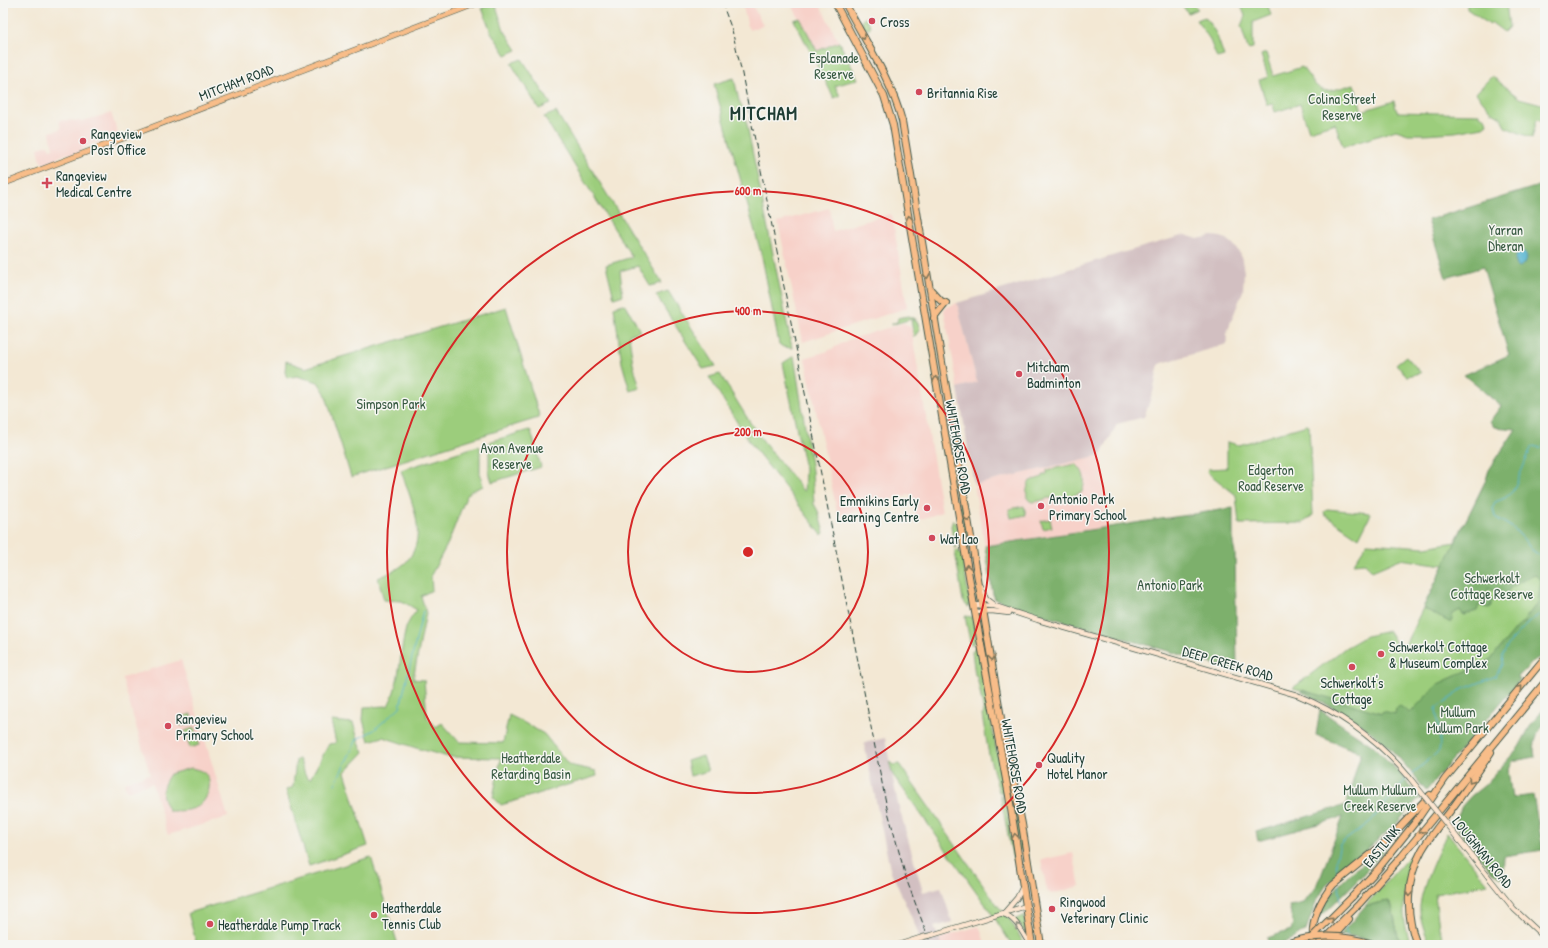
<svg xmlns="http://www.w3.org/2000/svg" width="1548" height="948" font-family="'Patrick Hand',sans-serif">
<rect width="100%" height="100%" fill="#f6f6f2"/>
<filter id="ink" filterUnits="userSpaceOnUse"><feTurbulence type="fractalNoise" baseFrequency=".025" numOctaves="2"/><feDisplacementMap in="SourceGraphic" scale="8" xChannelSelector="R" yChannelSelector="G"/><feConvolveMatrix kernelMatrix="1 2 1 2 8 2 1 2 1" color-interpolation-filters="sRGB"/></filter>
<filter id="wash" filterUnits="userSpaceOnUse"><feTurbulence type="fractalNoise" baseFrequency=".012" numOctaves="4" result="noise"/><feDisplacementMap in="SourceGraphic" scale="16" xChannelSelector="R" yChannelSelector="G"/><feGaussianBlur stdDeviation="0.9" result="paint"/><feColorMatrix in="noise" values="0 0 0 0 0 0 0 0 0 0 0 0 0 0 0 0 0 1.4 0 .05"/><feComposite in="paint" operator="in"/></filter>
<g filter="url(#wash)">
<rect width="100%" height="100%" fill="#f3e8d4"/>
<g fill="#f7d1c9">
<polygon points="742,3 751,3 763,25 749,30"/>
<polygon points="791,3 819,3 839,42 817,52"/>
<polygon points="111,113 118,134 117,137 98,144 96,143 82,148 80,152 70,156 68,153 58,157 57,160 45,164 41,162 38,148 48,145 50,149 53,148 50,132 61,129 59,120 83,121"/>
<polygon points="829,208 833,231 889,214 892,215 907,306 906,308 803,342 778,222"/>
<polygon points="957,303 977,382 958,388 944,310 947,307"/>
<polygon points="904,323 911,328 942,512 916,521 911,494 838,516 805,358 828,351 848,340"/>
<polygon points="1101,455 1106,527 985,546 974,485"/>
<polygon points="181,660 228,817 168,835 152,783 127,791 124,782 150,774 122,678"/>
<polygon points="1073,853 1080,886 1052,894 1047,891 1041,860"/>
<polygon points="979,926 986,945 942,945 939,938"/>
</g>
<g fill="#d2bfc1">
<polygon points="1185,235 1198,239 1212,236 1220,237 1227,239 1234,245 1241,255 1244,272 1243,291 1230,324 1227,334 1227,344 1159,364 1153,392 1144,417 1117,424 1101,455 974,485 958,388 977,382 957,303 1125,252"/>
<polygon points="885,738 898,804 923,892 941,887 952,922 934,927 942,945 920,945 918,932 890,869 864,743"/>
</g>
<g fill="#9ccd7c" stroke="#5e8558">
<polygon points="495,3 504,30 517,50 506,55 491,32 482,8"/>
<polygon points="1180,3 1192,3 1198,9 1188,13"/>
<polygon points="1240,3 1267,3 1271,15 1253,22 1253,48 1248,49 1241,26 1245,16"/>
<polygon points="1467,3 1506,3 1509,27 1504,32 1492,23 1490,25 1467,9"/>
<polygon points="866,17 871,27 869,29 862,27 862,20"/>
<polygon points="1205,17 1216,33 1224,56 1217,58 1209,38 1196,20"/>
<polygon points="800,18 817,51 839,42 858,79 835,86 840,96 834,98 794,20"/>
<path d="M1266 53 1273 76 1302 67C1323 96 1320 94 1354 84L1362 111 1394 101 1397 112 1479 114 1486 119 1487 124 1483 127 1455 132 1424 134H1408L1396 130 1343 147 1335 123 1309 131 1300 104 1275 112 1273 104 1267 105 1259 80 1268 77 1261 55Z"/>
<polygon points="522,59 551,104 539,109 511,63"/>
<polygon points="1492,76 1519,98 1545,105 1545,121 1537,119 1532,138 1505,127 1501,117 1491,111 1476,93"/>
<polygon points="734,78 739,101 744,110 792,348 783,347 779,344 762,257 714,84"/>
<polygon points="556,112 662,283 650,286 638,266 620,271 623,295 614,298 606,265 632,257 544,117"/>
<polygon points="668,291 716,366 703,369 656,295"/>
<polygon points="623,304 626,305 640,331 629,335 633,364 640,388 630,391 622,363 614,307"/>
<polygon points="506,307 539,415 538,418 351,477 325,393 318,382 297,376 287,378 285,372 286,361 305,368"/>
<polygon points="909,316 916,319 911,319 891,325 891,324 897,322 898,318"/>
<polygon points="911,320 917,321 920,329 914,337"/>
<polygon points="794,356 812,471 814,504 818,511 824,533 822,535 748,440 709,377 720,374 756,432 804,492 805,469 783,363"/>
<polygon points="1406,356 1421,373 1407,376 1396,364"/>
<polygon points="1307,425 1309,426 1313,515 1303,523 1239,524 1236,495 1207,472 1208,469 1227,468 1227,442 1239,445"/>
<polygon points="529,430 531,431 541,467 492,482 489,472 489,442"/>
<path d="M478 446 480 447V474L483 486 471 491 466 497 448 543 431 575 432 590 421 596 426 613 413 679 424 680 427 717 436 727 442 723 459 742 503 743 509 715 521 721 544 734 569 765 596 771 597 776 501 805 493 797 501 758 448 757 416 748 383 737 369 741 363 720 364 707 388 706C401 682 399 655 406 628 408 622 413 615 417 610L402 601 384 600 378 578C387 574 400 569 407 561 430 535 409 497 401 470Z"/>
<path d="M1076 464C1085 472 1086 481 1082 492 1074 495 1067 498 1058 499 1055 499 1052 498 1049 498 1044 499 1038 502 1033 502 1023 501 1027 486 1030 481L1043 477V475L1047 474V470Z"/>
<polygon points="1489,470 1538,555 1545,608 1435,711 1389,716 1293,688 1345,648 1366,636 1388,631 1402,651 1444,565 1400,559 1372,571 1365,563 1353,564 1367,543 1426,547 1455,542 1486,480"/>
<polygon points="959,486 968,540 966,540 957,487"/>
<polygon points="1024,506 1026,515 1011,518 1009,509"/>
<polygon points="1327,509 1370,513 1370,516 1359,538 1325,515 1324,512"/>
<polygon points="1050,519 1052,527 1043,529 1041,521"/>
<polygon points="953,520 957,524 960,541 958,541 955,549 951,526"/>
<polygon points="959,550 959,553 962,554 969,599 969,607 967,606 963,601 955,551"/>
<polygon points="965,616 972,617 976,639 972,645 970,642"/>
<polygon points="977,643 1002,781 1004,798 1002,792 999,792 989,755 982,715 984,713 977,676 975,675 972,652"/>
<polygon points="985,646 1018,818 1022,850 1020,850 988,670"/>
<polygon points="191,714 194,723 181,726 179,718"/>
<polygon points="331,721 353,723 361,748 364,752 345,772 368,846 309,866 286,790 293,787 296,760 299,759 306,776 310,779 329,744 336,743"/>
<polygon points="194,728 199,745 190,748 185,731"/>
<polygon points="703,756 708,771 690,776 687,761"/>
<polygon points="889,761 893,765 899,764 998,906 1010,920 1025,945 1012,945 990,911 893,775"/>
<path d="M191 768C195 769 200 770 203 772 215 780 208 801 197 807 189 811 177 811 169 811 160 795 160 789 170 774Z"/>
<polygon points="1000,794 1005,803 1006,803 1014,860 1013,860"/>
<path d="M1447 833 1488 884 1435 894 1439 928 1446 945H1431C1425 934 1419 918 1420 906 1422 885 1438 852 1447 833Z"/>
<path d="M1414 851C1405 886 1398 909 1411 945H1405L1398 937 1392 906 1389 901 1365 906Z"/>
<polygon points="371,857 398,945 197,945 188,913"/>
<polygon points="1024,915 1026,933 1015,920"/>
</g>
<g fill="#7db06c" stroke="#4e7650">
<path d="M1545 184V661L1540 657C1531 661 1527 671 1517 676L1520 680 1426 791C1413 775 1400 757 1383 742 1359 721 1331 706 1302 692V690L1382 713 1383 711 1395 714 1396 708 1400 706 1410 713 1438 684 1490 660 1521 623H1526L1524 621 1525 619 1538 602 1541 580 1534 574 1510 588C1504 600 1496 591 1488 588 1487 593 1489 598 1494 600L1491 603V607L1488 608 1479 605 1477 611 1463 615 1460 610 1453 614 1451 623 1423 608 1486 480 1489 470 1516 429 1494 427 1490 421 1501 406 1464 375 1509 355 1483 267 1446 278 1428 220Z"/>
<polygon points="1233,508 1233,544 1235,553 1237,668 1234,670 1015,607 995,599 993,594 985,546"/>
<polygon points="1545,708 1545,723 1538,733 1535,742 1534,750 1535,757 1513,761 1508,770 1512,798 1533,795 1543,850 1504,856 1503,878 1492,872 1458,829 1457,817 1462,806 1471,796 1485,785 1519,747 1532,723"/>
<polygon points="1320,710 1373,746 1396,769 1420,798 1394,826 1327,884 1316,902 1306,930 1293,939 1274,945 1264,945 1268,942 1267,938 1291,930 1293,924 1289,906 1303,903 1318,884 1343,817 1258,841 1256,832 1346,805 1361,753 1316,735"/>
<path d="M1383 846 1385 849 1358 880 1319 918C1329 887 1359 867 1383 846Z"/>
<polygon points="1388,901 1392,906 1398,937 1405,945 1385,945 1375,941 1341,934 1365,906"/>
</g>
<path fill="#51b3d0" stroke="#387882" d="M1520 252 1525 253C1530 260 1524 263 1520 267L1517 266 1515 260 1517 254Z"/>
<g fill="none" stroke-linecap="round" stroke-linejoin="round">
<g stroke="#51b3d0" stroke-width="1">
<polyline points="1545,443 1542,448 1532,446 1513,491 1505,498 1495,502 1493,508 1495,517 1513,528 1522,537 1532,550 1545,559"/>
<path d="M1411 775 1439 751C1442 736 1437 723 1436 708L1454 696 1458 691 1496 676 1502 664 1503 654 1510 642 1528 623 1545 610"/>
<polyline points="335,784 357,739 374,730 400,707 423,611"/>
<polyline points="1338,878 1336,860 1340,844 1370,822 1407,778"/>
<polyline points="1339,885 1341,903"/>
<polyline points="1345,926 1347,935"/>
</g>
</g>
</g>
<g filter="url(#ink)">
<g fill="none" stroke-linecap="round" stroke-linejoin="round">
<g stroke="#3f574c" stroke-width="6">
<g id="secondary">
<polyline points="981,586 986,599 995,606"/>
<path d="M974 605 995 606 1038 620 1297 695C1341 713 1378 740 1409 777"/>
<polyline points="975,612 991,611 1009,613"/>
<polyline points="1459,840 1514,909 1545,938"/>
<polyline points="1005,912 1017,898 1023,886"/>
<path d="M1003 914C1016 917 1023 934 1030 945"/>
<polyline points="932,935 1026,906"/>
<polyline points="898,945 923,937"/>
</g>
</g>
<g stroke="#3f574c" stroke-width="6">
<polyline id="primary" points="3,184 478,3"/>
</g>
<g stroke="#3f574c" stroke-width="8">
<g id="highway">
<polyline points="835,3 884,96 893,125 975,612 1009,796 1032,945"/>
<path d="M845 3C865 41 891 79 902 121L1001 718 1022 824 1041 945"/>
<polyline points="930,289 941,301 946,303 934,318"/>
<polyline points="1352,897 1378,869 1417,820 1445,779 1543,660"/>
<polyline points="1303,945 1308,941"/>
<path d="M1314 945C1309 924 1319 901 1333 885L1382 845 1399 828 1430 795"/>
<polyline points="1318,945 1359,904 1402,856 1545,682"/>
<polyline points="1326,945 1349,919"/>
<path d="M1417 945C1405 914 1406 879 1422 850 1430 836 1441 823 1451 810 1465 791 1478 772 1491 752"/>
</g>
</g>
<use href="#secondary" stroke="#fce5d0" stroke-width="4.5"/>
<use href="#primary" stroke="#f8bd89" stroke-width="5"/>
<use href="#highway" stroke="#f8bd89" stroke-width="6"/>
<polyline stroke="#1f3d34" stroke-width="1" stroke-dasharray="6 3" stroke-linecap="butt" points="722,3 732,30 741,69 887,808 907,881 931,945"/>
<g stroke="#3f574c" stroke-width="6" stroke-linecap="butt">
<g id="secondary-bridge">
<polyline points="1409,777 1459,840"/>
<polyline points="923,937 932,935"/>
</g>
</g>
<g stroke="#3f574c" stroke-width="8" stroke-linecap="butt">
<g id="highway-bridge">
<polyline points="1311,938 1352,897"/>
<path d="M1283 945C1313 933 1346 935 1376 945"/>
</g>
</g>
<use href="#secondary-bridge" stroke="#fce5d0" stroke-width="4.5"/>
<use href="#highway-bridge" stroke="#f8bd89" stroke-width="6"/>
</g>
<defs><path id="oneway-chevron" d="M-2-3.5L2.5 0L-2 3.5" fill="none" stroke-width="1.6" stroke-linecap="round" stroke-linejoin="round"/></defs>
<g stroke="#81775a">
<use href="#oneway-chevron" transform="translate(863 37) rotate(62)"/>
<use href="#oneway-chevron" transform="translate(909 218) rotate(-99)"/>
<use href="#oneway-chevron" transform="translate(927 276) rotate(81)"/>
<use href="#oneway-chevron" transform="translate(936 379) rotate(-99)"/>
<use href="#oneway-chevron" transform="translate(968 519) rotate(80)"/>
<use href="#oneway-chevron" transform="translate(967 567) rotate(-100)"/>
<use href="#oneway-chevron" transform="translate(992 658) rotate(81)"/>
<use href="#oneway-chevron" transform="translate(1520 688) rotate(-49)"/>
<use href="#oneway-chevron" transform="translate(1471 781) rotate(125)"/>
<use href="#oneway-chevron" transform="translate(1421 831) rotate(128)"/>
<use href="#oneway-chevron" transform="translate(1015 836) rotate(-99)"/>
<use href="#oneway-chevron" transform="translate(1409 894) rotate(95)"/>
<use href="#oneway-chevron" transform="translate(1331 920) rotate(-44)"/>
</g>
<use stroke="#8e9182" href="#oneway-chevron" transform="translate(1018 926) rotate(-123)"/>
</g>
<g fill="none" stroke="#d62828" stroke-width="2">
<circle cx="748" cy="552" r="120"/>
<circle cx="748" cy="552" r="241"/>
<circle cx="748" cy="552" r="361"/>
</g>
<g fill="#d1495b" stroke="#f6f6f2" stroke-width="1.5">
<circle cx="872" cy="21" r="4"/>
<circle cx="919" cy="92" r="4"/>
<circle cx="83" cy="141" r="4"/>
<path d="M45 177h4v4h4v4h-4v4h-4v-4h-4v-4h4z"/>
<circle cx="1019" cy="374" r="4"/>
<circle cx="1041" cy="506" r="4"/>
<circle cx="927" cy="508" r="4"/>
<circle cx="932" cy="538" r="4"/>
<circle cx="1381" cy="654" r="4"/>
<circle cx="1352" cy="667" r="4"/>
<circle cx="168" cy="726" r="4"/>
<circle cx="1039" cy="765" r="4"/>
<circle cx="1052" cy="909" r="4"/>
<circle cx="374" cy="915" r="4"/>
<circle cx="210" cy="924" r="4"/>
</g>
<g text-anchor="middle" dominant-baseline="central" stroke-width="3" stroke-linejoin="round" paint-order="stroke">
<g font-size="14" fill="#1f3d34" stroke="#f6f6f2" text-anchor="start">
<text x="880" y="21">Cross</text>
<text x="927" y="92">Britannia Rise</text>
<text x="91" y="133">Rangeview<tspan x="91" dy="16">Post Office</tspan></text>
<text x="56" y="175">Rangeview<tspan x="56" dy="16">Medical Centre</tspan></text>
<text x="1027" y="366">Mitcham<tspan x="1027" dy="16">Badminton</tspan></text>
<text x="1049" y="498">Antonio Park<tspan x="1049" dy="16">Primary School</tspan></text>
<text x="919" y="500" text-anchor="end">Emmikins Early<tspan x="919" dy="16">Learning Centre</tspan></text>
<text x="940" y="538">Wat Lao</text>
<text x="1389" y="646">Schwerkolt Cottage<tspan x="1389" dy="16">&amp; Museum Complex</tspan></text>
<text x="1352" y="682" text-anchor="middle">Schwerkolt's<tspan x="1352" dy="16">Cottage</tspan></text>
<text x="176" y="718">Rangeview<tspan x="176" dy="16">Primary School</tspan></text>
<text x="1047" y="757">Quality<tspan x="1047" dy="16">Hotel Manor</tspan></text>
<text x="1060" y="901">Ringwood<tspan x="1060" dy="16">Veterinary Clinic</tspan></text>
<text x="382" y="907">Heatherdale<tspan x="382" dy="16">Tennis Club</tspan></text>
<text x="218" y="924">Heatherdale Pump Track</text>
</g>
<g font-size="14" fill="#385a42" stroke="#f6f6f2">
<text x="834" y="57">Esplanade<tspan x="834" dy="16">Reserve</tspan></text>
<text x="1342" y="98">Colina Street<tspan x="1342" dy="16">Reserve</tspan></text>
<text x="1506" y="229">Yarran<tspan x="1506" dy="16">Dheran</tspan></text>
<text x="391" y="403">Simpson Park</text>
<text x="512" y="447">Avon Avenue<tspan x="512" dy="16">Reserve</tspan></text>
<text x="1271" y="469">Edgerton<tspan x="1271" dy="16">Road Reserve</tspan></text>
<text x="1492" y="577">Schwerkolt<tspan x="1492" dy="16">Cottage Reserve</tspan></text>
<text x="1170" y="584">Antonio Park</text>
<text x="1458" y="711">Mullum<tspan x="1458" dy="16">Mullum Park</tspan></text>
<text x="531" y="757">Heatherdale<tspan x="531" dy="16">Retarding Basin</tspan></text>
<text x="1380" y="789">Mullum Mullum<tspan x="1380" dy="16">Creek Reserve</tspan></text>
</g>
<g font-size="14" fill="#1f3d34" stroke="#f6f6f2">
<text transform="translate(236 82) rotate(-21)">MITCHAM ROAD</text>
<text transform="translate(959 447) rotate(80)">WHITEHORSE ROAD</text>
<text transform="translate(1228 663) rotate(16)">DEEP CREEK ROAD</text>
<text transform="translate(1015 766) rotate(80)">WHITEHORSE ROAD</text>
<text transform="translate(1381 846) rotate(-51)">EASTLINK</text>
<text transform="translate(1483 852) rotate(51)">LOUGHNAN ROAD</text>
</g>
<g font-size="18" font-weight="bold" letter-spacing="1" fill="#1f3d34" stroke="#f6f6f2">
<text x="764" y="113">MITCHAM</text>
</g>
</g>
<circle cx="748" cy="552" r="6" fill="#d62828" stroke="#f6f6f2" stroke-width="2"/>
<g font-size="12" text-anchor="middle" font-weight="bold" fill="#d62828" stroke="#f6f6f2" stroke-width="3" stroke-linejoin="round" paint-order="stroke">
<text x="748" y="195">600 m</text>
<text x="748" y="315">400 m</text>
<text x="748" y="436">200 m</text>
</g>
<rect width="1548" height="948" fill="none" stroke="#f6f6f2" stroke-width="16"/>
</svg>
